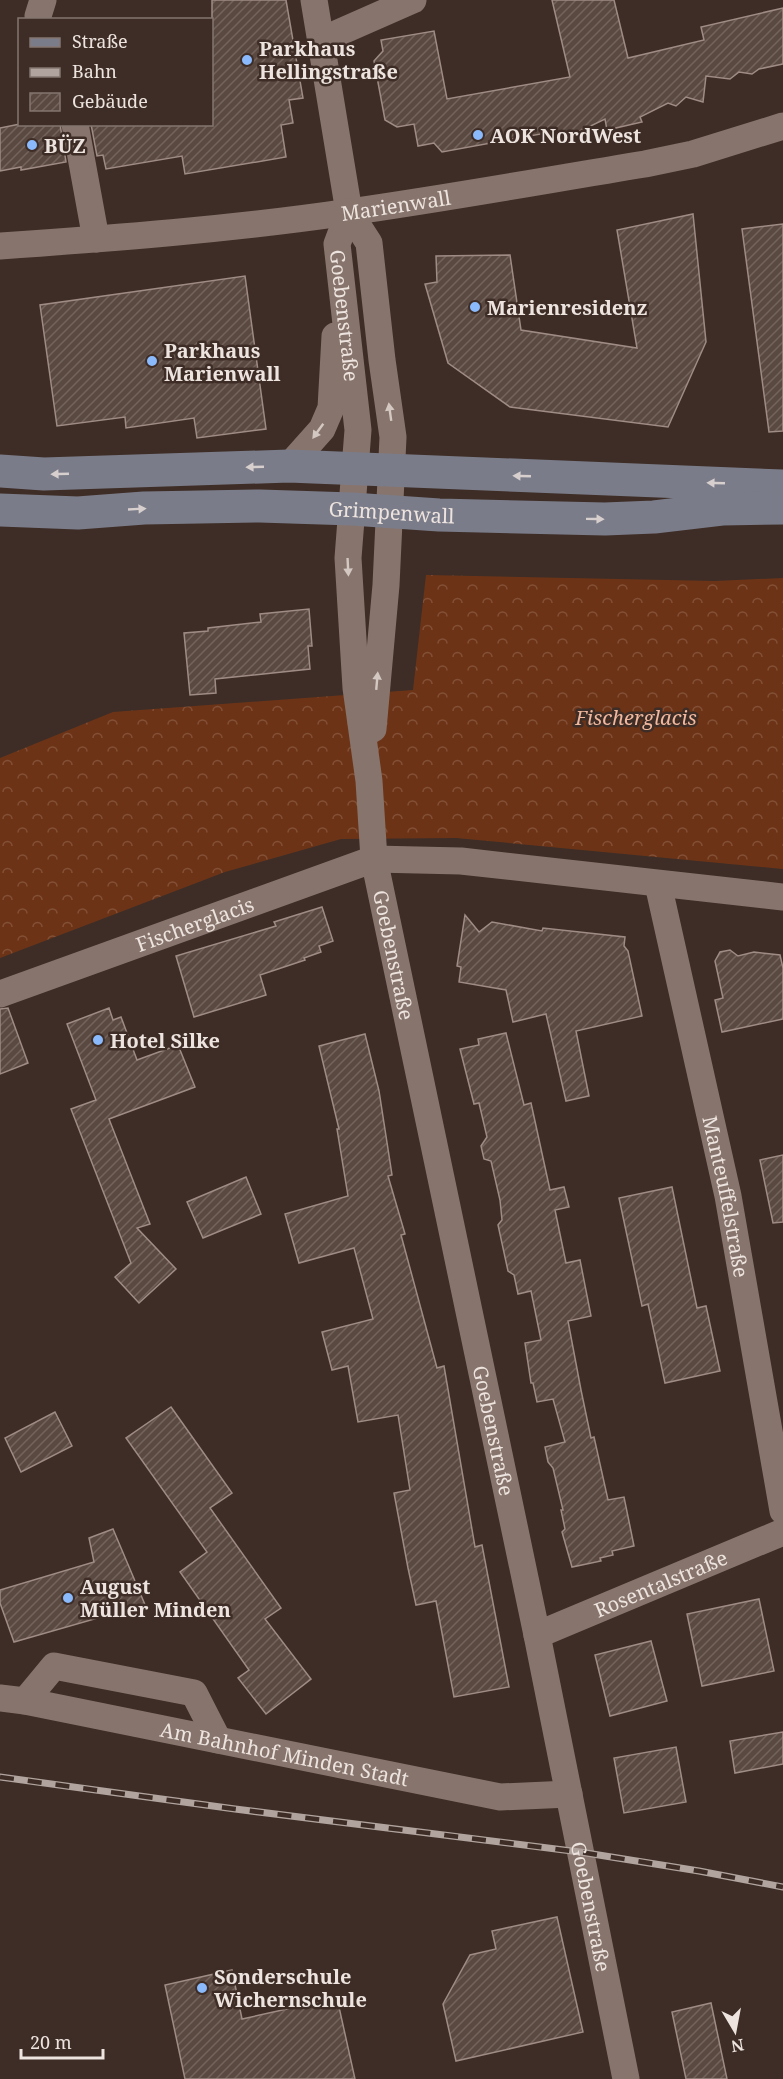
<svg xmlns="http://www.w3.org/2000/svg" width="783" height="2079" font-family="'Noto Serif',serif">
<defs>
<pattern id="forest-crowns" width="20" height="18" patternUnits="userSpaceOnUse" patternTransform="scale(1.5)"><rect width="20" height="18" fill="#6d3316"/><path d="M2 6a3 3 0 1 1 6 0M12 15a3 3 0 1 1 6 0" fill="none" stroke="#825037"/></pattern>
<pattern id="building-hatch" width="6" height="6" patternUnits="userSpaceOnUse" patternTransform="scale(1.5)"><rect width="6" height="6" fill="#5a4941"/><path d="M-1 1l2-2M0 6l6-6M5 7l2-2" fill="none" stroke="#72635c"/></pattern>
</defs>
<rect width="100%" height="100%" fill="#3d2d26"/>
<polygon fill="url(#forest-crowns)" points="426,575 715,581 783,578 783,869 456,838 341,839 225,872 0,958 0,758 113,712 413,690"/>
<g fill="url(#building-hatch)" stroke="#9f8c84" stroke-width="1.5">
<polygon points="212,0 286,0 303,98 289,100 293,123 281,125 286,157 185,174 182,156 106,169 103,155 97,156 91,124 212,124"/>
<polygon points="552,0 614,0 628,58 704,40 701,27 783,8 783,64 759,69 752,74 739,72 730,79 706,76 703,102 686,97 676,106 668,103 640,117 642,122 607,130 605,119 576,133 552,137 551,132 442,152 434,143 418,146 414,124 397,127 385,120 374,61 383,51 381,40 434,31 447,99 570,77"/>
<polygon points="20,124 60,124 66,162 21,170 21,167 0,171 0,128"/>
<polygon points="693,214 706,342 668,427 510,407 448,363 425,284 437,282 436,256 510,255 521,330 637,348 617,230"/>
<polygon points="783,224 783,431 769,432 742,229"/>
<polygon points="245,276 266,429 197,438 194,418 126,428 125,417 57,426 40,305"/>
<polygon points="309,609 312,646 308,646 310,669 215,679 216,693 190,695 184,633 208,631 208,628 261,622 260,614"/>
<polygon points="322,907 333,941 319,946 321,952 304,958 305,960 260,975 266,995 194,1017 176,956 276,926 274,922"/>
<polygon points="465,915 479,932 492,922 542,931 543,928 625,937 624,946 628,951 642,1016 576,1031 589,1096 566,1101 546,1014 513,1022 506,990 459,982 461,967 457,966"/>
<polygon points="730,950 738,956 754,952 780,955 783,968 783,1019 722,1032 715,1000 723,998 715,961 720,952"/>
<polygon points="8,1008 28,1063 0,1074 0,1009"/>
<polygon points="109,1008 113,1020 121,1017 137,1060 178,1045 195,1087 109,1119 150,1224 137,1228 176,1269 139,1303 115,1277 131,1263 71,1109 96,1100 67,1024"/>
<polygon points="506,1033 524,1105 531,1103 550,1190 564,1187 569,1207 555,1210 566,1263 580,1260 591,1316 568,1321 581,1390 591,1438 594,1437 608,1500 624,1497 634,1546 612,1551 613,1555 600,1558 601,1561 572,1567 562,1532 565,1529 561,1510 563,1510 553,1468 548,1462 545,1447 565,1442 553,1399 537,1402 533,1383 531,1383 525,1343 541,1340 531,1291 518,1294 514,1275 508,1271 498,1225 502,1220 500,1200 491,1161 484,1159 481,1146 487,1137 479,1103 474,1104 460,1049 479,1045 478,1039"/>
<polygon points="365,1034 379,1091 392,1175 388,1176 405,1234 401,1235 437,1368 444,1366 475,1547 482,1545 509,1687 454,1697 436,1601 416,1605 408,1568 394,1493 410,1490 398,1415 358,1422 348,1366 332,1370 322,1332 373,1319 354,1248 299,1263 285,1214 348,1196 337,1129 339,1129 319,1046"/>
<polygon points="783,1155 783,1222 773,1223 760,1160"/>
<polygon points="246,1177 261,1214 203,1238 187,1202"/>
<polygon points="672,1187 697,1308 706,1306 720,1371 665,1383 648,1304 642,1306 619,1198"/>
<polygon points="171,1407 232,1493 210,1508 281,1608 265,1619 311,1679 266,1714 238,1678 249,1670 180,1572 207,1552 126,1438"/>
<polygon points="55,1412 72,1446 21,1472 5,1438"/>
<polygon points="113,1529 146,1607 124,1614 122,1611 14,1642 0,1603 0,1590 94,1562 89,1538"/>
<polygon points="759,1599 774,1671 702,1686 687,1614"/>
<polygon points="651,1641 667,1701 610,1716 595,1655"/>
<polygon points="783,1732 783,1764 735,1773 730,1741"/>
<polygon points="676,1747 686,1802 624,1813 614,1758"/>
<polygon points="557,1917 583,2032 456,2061 443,2004 470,1955 496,1949 492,1931"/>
<polygon points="232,1970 242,2019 337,1998 355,2079 185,2079 165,1985"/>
<polygon points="711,2003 727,2079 686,2079 672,2012"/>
</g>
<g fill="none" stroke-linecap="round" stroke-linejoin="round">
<g stroke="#87756d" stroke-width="27">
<polyline points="314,0 349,212 369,243 382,360 393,437 386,585 373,729"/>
<polyline points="38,16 43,0"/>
<polyline points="322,40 413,0"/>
<polyline points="75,124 96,239"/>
<path id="s1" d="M349 212 337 244 358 430 348 558 356 688 369 781 374 859 537 1635 626 2079"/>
<path id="s2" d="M0 246C116 238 233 229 349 212 448 198 547 180 645 164L693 154 783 126"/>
<polyline points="289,466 322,429 331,408 335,336"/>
<path id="s3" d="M658 884 728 1196 783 1511"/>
<path id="s4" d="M0 994 374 859 461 861 783 897"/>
<path id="s5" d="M537 1635 783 1532"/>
<path id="s6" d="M0 1698 25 1701 500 1797 569 1794"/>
<polyline points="25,1701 54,1666 194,1693 218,1740"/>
</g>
<g stroke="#7b7c89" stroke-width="33">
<polyline points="0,471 44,474 289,466 783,486"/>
<path id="s7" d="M0 510 78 513 144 508 260 506 352 509 439 515 605 519 654 517 722 509 783 508"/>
</g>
<g stroke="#b1a49f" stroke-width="7">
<polyline id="rail" points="0,1777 235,1809 580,1852 699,1871 783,1887"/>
</g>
<use href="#rail" stroke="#3d2d26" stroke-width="4.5" stroke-dasharray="14" stroke-linecap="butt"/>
</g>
<defs><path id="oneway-solid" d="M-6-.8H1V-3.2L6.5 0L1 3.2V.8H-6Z" transform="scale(1.5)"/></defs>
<g fill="#d4c8c2">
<use href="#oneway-solid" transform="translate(390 412) rotate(-98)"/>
<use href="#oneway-solid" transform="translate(318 431) rotate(126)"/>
<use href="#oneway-solid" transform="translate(348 567) rotate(87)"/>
<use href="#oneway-solid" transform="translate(377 681) rotate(-85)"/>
</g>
<g fill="#d7cfce">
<use href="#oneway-solid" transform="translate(255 467) rotate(178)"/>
<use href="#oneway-solid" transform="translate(60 474) rotate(178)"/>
<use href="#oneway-solid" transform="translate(522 476) rotate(-178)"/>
<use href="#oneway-solid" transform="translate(716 483) rotate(-178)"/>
<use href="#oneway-solid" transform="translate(137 509) rotate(-3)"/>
<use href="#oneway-solid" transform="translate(595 519) rotate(1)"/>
</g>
<g fill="#8abafc" stroke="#3d2d26" stroke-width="2">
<circle cx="247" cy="60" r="6"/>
<circle cx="478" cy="135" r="6"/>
<circle cx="32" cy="145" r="6"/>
<circle cx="475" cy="307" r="6"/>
<circle cx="152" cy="361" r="6"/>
<circle cx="98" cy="1040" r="6"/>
<circle cx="68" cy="1598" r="6"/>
<circle cx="202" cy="1988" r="6"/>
</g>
<g text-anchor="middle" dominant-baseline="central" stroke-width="5" stroke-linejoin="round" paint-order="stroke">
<g font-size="20" font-weight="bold" fill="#eee4df" stroke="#3d2d26" text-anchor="start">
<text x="259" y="48">Parkhaus<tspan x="259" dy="23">Hellingstraße</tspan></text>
<text x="490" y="135">AOK NordWest</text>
<text x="44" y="145">BÜZ</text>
<text x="487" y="307">Marienresidenz</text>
<text x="164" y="350">Parkhaus<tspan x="164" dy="23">Marienwall</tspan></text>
<text x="110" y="1040">Hotel Silke</text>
<text x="80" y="1586">August<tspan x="80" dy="23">Müller Minden</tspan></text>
<text x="214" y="1976">Sonderschule<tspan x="214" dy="23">Wichernschule</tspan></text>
</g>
<g font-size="20" fill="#eee4df" stroke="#3d2d26">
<text stroke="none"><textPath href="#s2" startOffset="398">Marienwall</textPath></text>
<text stroke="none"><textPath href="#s1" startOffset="106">Goebenstraße</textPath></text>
<text stroke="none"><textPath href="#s7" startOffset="392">Grimpenwall</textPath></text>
<text stroke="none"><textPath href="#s4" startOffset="207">Fischerglacis</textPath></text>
<text stroke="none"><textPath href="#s1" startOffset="750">Goebenstraße</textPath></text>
<text stroke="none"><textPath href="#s3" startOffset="320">Manteuffelstraße</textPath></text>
<text stroke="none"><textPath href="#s1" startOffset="1236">Goebenstraße</textPath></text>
<text stroke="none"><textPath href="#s5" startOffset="134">Rosentalstraße</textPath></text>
<text stroke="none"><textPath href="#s6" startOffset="290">Am Bahnhof Minden Stadt</textPath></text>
<text stroke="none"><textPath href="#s1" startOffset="1722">Goebenstraße</textPath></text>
</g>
<g font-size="20" font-style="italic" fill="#f2b89e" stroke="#3d2d26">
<text x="636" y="717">Fischerglacis</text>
</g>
</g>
<rect x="18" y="18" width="195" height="108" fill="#3d2d26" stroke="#847670" stroke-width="1.5"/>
<rect x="30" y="38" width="30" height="9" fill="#7b7c89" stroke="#847670" stroke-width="1.5"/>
<text x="72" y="48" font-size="18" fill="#eee4df">Straße</text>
<rect x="30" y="68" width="30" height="9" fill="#b1a49f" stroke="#847670" stroke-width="1.5"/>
<text x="72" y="78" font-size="18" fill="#eee4df">Bahn</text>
<rect x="30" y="93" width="30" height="18" fill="url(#building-hatch)" stroke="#847670" stroke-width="1.5"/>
<text x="72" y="108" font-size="18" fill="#eee4df">Gebäude</text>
<g transform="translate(735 2031) rotate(170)" stroke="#3d2d26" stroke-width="4.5" paint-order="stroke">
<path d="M0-4.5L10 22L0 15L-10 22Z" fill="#eee4df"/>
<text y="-9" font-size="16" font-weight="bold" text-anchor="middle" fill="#eee4df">N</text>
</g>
<path d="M21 2049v9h82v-9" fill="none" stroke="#eee4df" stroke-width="3"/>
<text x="30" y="2049" font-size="18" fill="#eee4df" stroke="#3d2d26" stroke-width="4.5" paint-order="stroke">20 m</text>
</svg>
